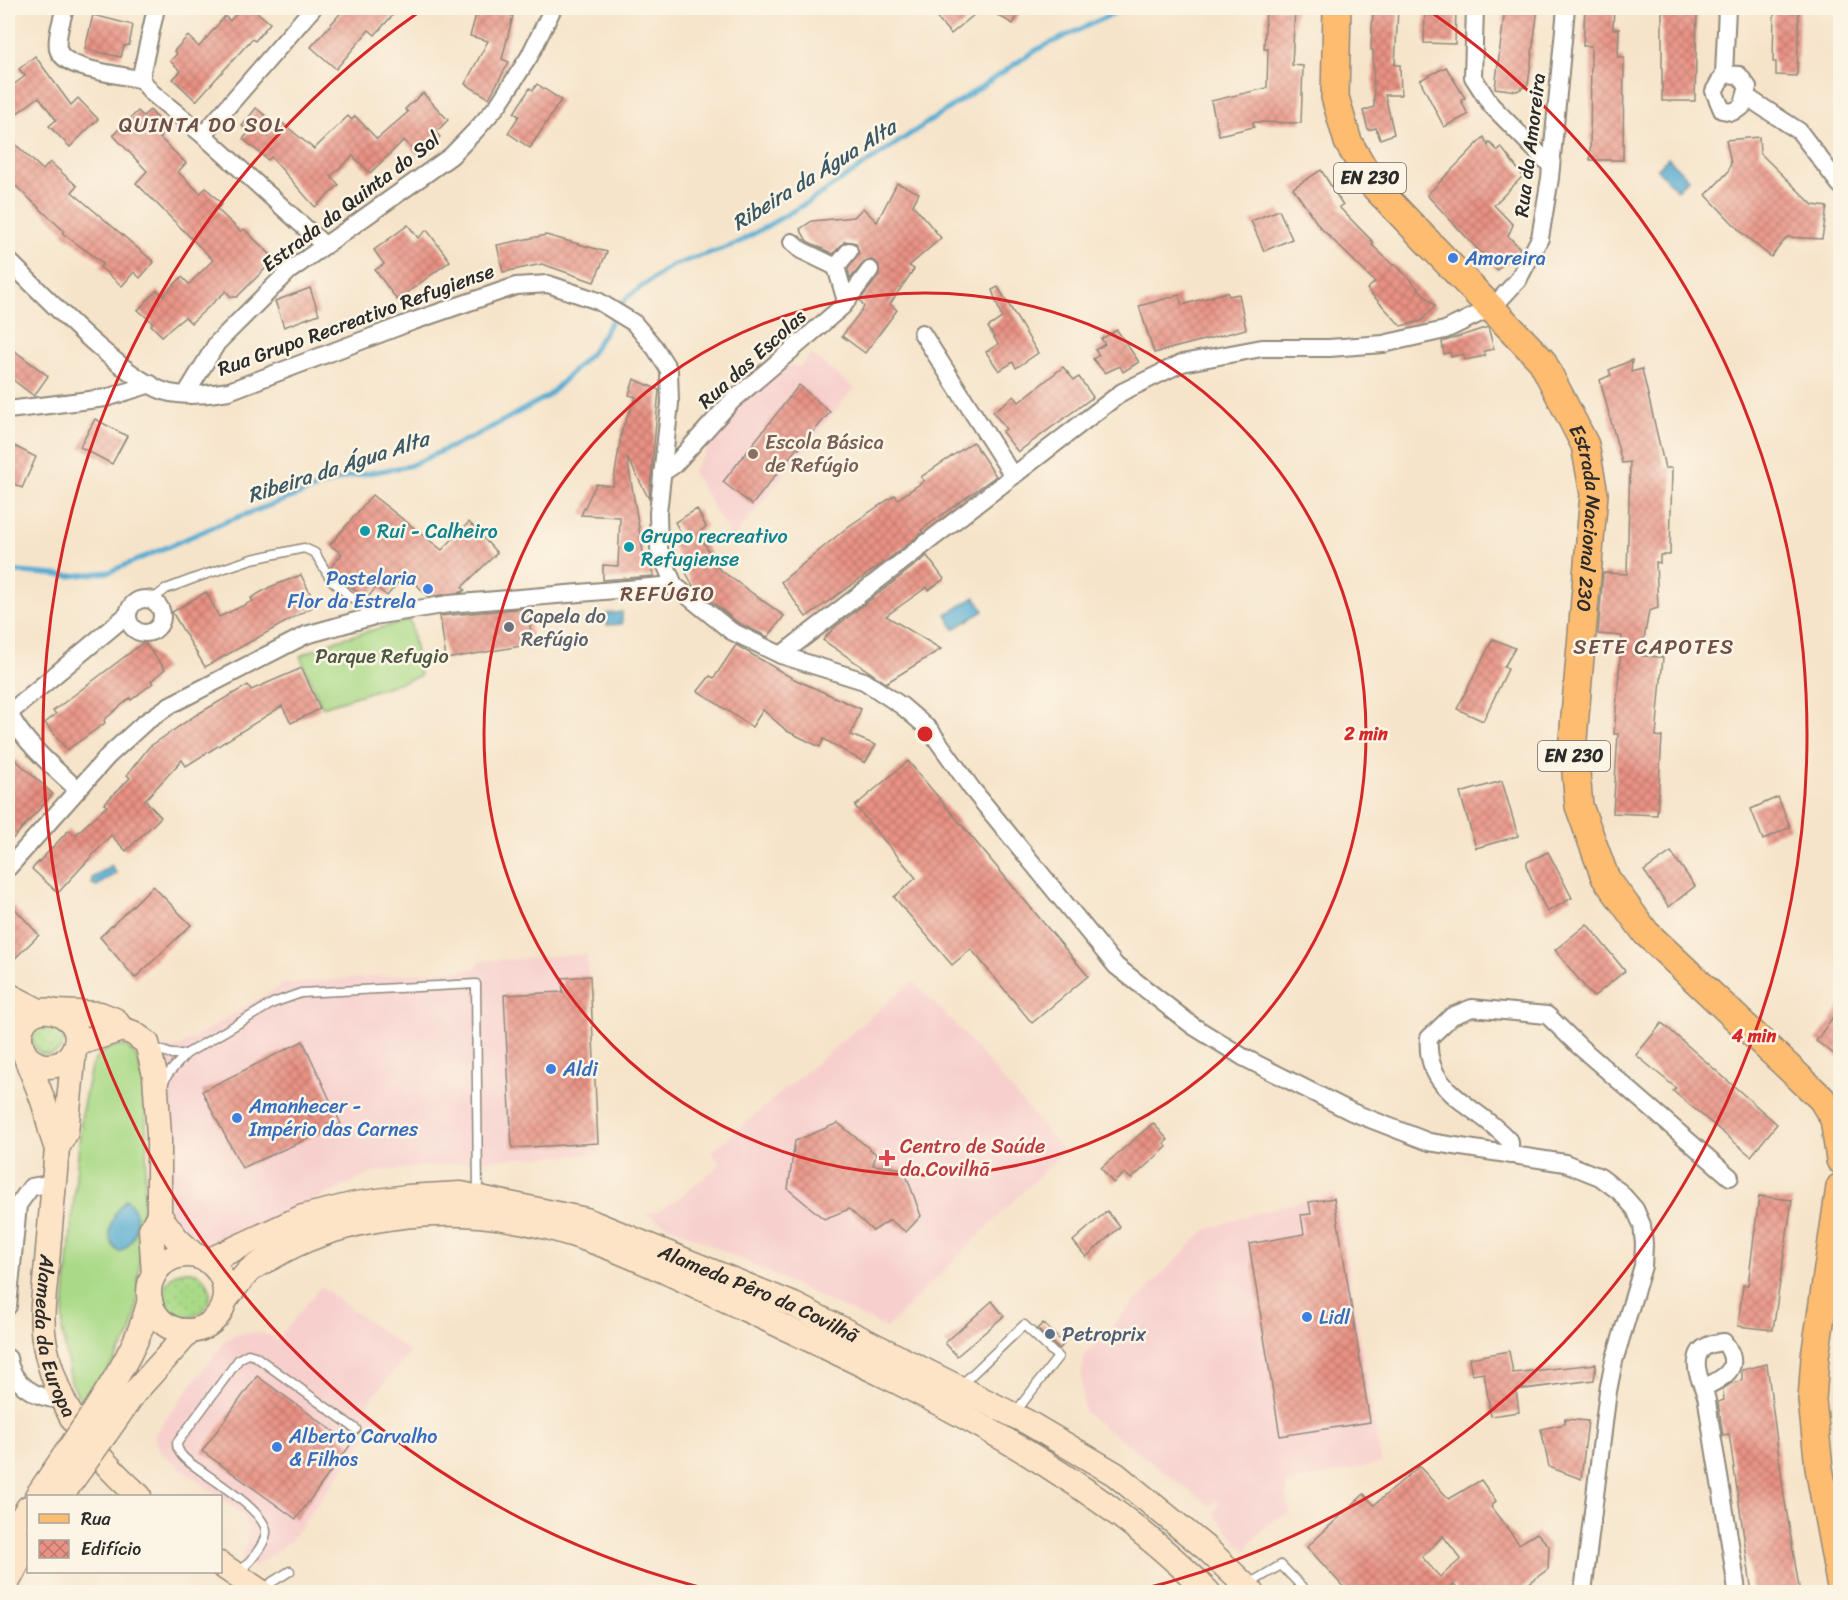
<svg xmlns="http://www.w3.org/2000/svg" width="1848" height="1600" font-family="Sriracha,sans-serif">
<defs>
<pattern id="grass-dots" width="8" height="8" patternUnits="userSpaceOnUse" patternTransform="scale(1.5)"><rect width="8" height="8" fill="#aada88"/><path d="M2 2h.1M6 6h.1" fill="none" stroke="#92bb76" stroke-width="1.8" stroke-linecap="round"/></pattern>
<pattern id="building-cross-hatch" width="8" height="8" patternUnits="userSpaceOnUse" patternTransform="scale(1.5)"><rect width="8" height="8" fill="#e99284"/><path d="M0 0l8 8M0 8l8-8" fill="none" stroke="#bd776c"/></pattern>
</defs>
<rect width="100%" height="100%" fill="#fcf5e5"/>
<filter id="ink" filterUnits="userSpaceOnUse"><feTurbulence type="fractalNoise" baseFrequency=".0167" numOctaves="2"/><feDisplacementMap in="SourceGraphic" scale="12" xChannelSelector="R" yChannelSelector="G"/><feConvolveMatrix kernelMatrix="1 2 1 2 8 2 1 2 1" color-interpolation-filters="sRGB"/></filter>
<filter id="wash" filterUnits="userSpaceOnUse"><feTurbulence type="fractalNoise" baseFrequency=".008" numOctaves="4" result="noise"/><feDisplacementMap in="SourceGraphic" scale="24" xChannelSelector="R" yChannelSelector="G"/><feGaussianBlur stdDeviation="1.35" result="paint"/><feColorMatrix in="noise" values="0 0 0 0 0 0 0 0 0 0 0 0 0 0 0 0 0 1.4 0 .05"/><feComposite in="paint" operator="in"/></filter>
<g filter="url(#wash)">
<rect width="100%" height="100%" fill="#f6e4ca"/>
<g fill="#f7d0ce">
<polygon points="811,354 854,388 732,539 692,471 745,399 783,364 800,367"/>
<polygon points="587,954 600,1154 498,1159 374,1172 218,1247 199,1246 170,1221 159,1049 179,1047 283,984 477,968 479,961"/>
<polygon points="913,981 962,1032 1064,1151 886,1328 645,1214 656,1212 671,1204 721,1164 711,1152"/>
<polygon points="1336,1193 1381,1463 1286,1484 1290,1514 1274,1519 1250,1543 1246,1552 1214,1514 1218,1504 1216,1499 1210,1506 1084,1412 1081,1377 1085,1354 1204,1231 1245,1216"/>
<polygon points="321,1286 410,1352 366,1405 382,1416 290,1541 254,1567 241,1558 249,1532 242,1514 163,1455 155,1441 156,1432 224,1342 238,1334 254,1332 269,1335 277,1340"/>
</g>
<g fill="url(#grass-dots)" stroke="#6a825a" stroke-width="1.5">
<circle cx="48" cy="1039" r="16"/>
<circle cx="187" cy="1294" r="23"/>
</g>
<g fill="#aada88" stroke="#6a825a" stroke-width="1.5">
<polygon points="410,620 420,676 322,707 300,656 337,640"/>
<polygon points="126,1046 137,1058 144,1081 147,1144 136,1314 130,1336 84,1406 71,1382 62,1330 82,1111 91,1067 98,1055 111,1047"/>
</g>
<g fill="#55acd2" stroke="#406c7e" stroke-width="1.5">
<polygon points="1668,158 1688,179 1677,190 1657,169"/>
<polygon points="975,597 984,611 954,629 946,614"/>
<polygon points="622,612 622,624 607,625 606,614"/>
<polygon points="111,865 116,873 97,886 92,884 92,878"/>
<path d="M126 1199C143 1214 138 1242 119 1252 101 1237 113 1213 126 1199Z"/>
</g>
<g fill="none" stroke-linecap="round" stroke-linejoin="round">
<polyline stroke="#55acd2" stroke-width="5" points="8,571 71,576 109,572 225,522 346,477 409,466 477,435 548,396 592,352 626,298 671,266 736,244 810,201 1036,50 1125,8"/>
</g>
<g id="blocks">
<g fill="url(#building-cross-hatch)" fill-rule="evenodd">
<polygon points="241,8 252,8 270,23 255,41 252,39 196,101 173,79 181,71 170,61 177,54 174,51 188,36 199,47 225,16 230,21"/>
<polygon points="345,8 399,8 375,35 369,30 336,69 311,47"/>
<polygon points="478,8 513,16 502,59 509,62 489,98 465,84 488,41 470,36"/>
<polygon points="942,8 982,8 951,34 934,15"/>
<polygon points="985,8 1022,8 1013,24"/>
<polygon points="1266,8 1295,8 1292,65 1303,66 1301,123 1253,122 1254,127 1219,135 1211,101 1267,88 1268,49 1264,49"/>
<polygon points="1373,8 1398,8 1395,65 1400,65 1401,95 1385,95 1394,134 1380,139 1376,128 1368,130 1363,111 1374,107 1373,50 1371,50"/>
<polygon points="1425,8 1456,8 1455,44 1424,43"/>
<polygon points="1505,8 1538,8 1528,85 1517,91 1495,88"/>
<polygon points="1585,8 1614,8 1613,29 1619,29 1618,57 1624,57 1623,160 1590,160 1591,46 1583,46"/>
<polygon points="1662,8 1697,8 1695,101 1662,101"/>
<polygon points="1774,10 1799,10 1797,76 1776,75 1776,62 1773,62"/>
<polygon points="93,15 133,25 129,45 124,46 121,57 85,49"/>
<polygon points="35,56 71,105 78,98 98,119 70,147 49,126 56,120 39,97 16,114 8,103 8,89 25,76 19,69"/>
<polygon points="1446,67 1465,98 1461,100 1468,115 1444,127 1420,80"/>
<polygon points="537,84 561,100 530,148 508,133 519,116 514,113 530,88 533,90"/>
<polygon points="423,93 448,120 436,132 440,137 419,156 404,140 370,173 353,156 331,176 339,185 315,207 271,157 268,160 243,139 249,132 242,126 256,108 277,125 280,121 314,149 348,116 352,120 355,116 377,139 408,112 405,109"/>
<polygon points="150,110 168,130 160,138 186,163 178,172 200,193 206,188 222,204 217,209 241,232 244,229 275,259 237,297 231,297 226,291 191,323 185,317 162,336 151,325 153,323 138,310 157,290 163,296 182,277 189,284 213,260 136,183 147,171 113,135 138,111 143,116"/>
<polygon points="1484,137 1488,146 1489,142 1498,151 1501,147 1523,176 1494,205 1513,225 1508,236 1520,248 1497,270 1427,195"/>
<polygon points="1759,137 1760,153 1813,205 1827,207 1822,239 1787,237 1771,257 1742,233 1706,195 1728,172 1731,163 1726,140"/>
<polygon points="14,143 43,170 50,162 77,186 72,192 154,262 140,278 134,272 122,286 100,267 103,263 62,233 64,231 8,179 8,151"/>
<polygon points="1321,170 1343,205 1339,207 1374,243 1372,245 1393,265 1395,264 1435,306 1421,321 1401,326 1367,289 1375,282 1319,226 1293,188"/>
<polygon points="897,183 919,193 913,205 941,238 909,266 914,269 890,304 897,310 865,353 842,336 864,307 860,300 879,276 879,265 872,260 865,261 850,279 848,269 859,253 856,243 845,241 833,254 807,241 800,229 812,221 854,217 863,208 877,222"/>
<polygon points="1279,210 1292,239 1264,251 1251,221"/>
<polygon points="408,225 418,238 427,230 450,261 397,300 375,270 384,264 374,250"/>
<polygon points="546,235 607,252 594,282 542,264 503,272 497,245"/>
<polygon points="998,287 1038,353 1016,368 1013,362 999,371 986,352 998,344 988,327 1002,318 992,290"/>
<polygon points="310,288 319,314 284,327 275,301"/>
<polygon points="1227,292 1229,296 1239,294 1246,329 1154,353 1139,306 1179,295 1182,305"/>
<polygon points="1488,327 1494,349 1484,351 1485,356 1465,360 1463,354 1451,357 1450,352 1444,354 1442,342"/>
<polygon points="1117,330 1139,362 1123,372 1120,366 1105,373 1093,359 1099,355 1095,350 1105,344 1101,339"/>
<polygon points="8,346 48,376 34,396 8,376"/>
<polygon points="1632,360 1631,372 1642,369 1665,468 1672,468 1670,555 1660,555 1660,563 1656,562 1658,608 1649,611 1641,656 1663,657 1656,736 1662,737 1657,815 1613,813 1618,734 1614,734 1622,636 1598,634 1603,573 1627,574 1630,462 1622,463 1600,380 1611,375 1609,370"/>
<polygon points="1063,367 1074,380 1079,377 1093,397 1018,452 1002,432 1006,429 993,412 1014,396 1019,402"/>
<polygon points="634,379 659,390 649,499 627,457 645,564 649,563 654,576 603,580 603,565 618,566 620,517 581,515 596,484 613,486 622,429 636,397 629,395"/>
<polygon points="799,385 830,412 799,449 797,448 752,505 723,482"/>
<polygon points="95,419 127,436 112,464 80,447"/>
<polygon points="973,442 996,476 921,530 923,532 887,560 806,617 781,582 849,526 895,495 898,499 924,481 921,477"/>
<polygon points="8,443 36,457 22,488 8,481"/>
<polygon points="372,495 442,550 469,522 497,553 462,587 465,590 462,592 428,597 406,573 387,596 376,587 367,599 334,573 331,567 342,554 330,545"/>
<polygon points="697,509 706,527 698,533 719,569 784,616 768,637 737,622 693,586 671,543 683,537 675,522"/>
<polygon points="927,556 944,579 929,590 927,587 886,616 941,649 886,683 823,640 834,628"/>
<polygon points="301,575 316,605 205,667 172,612 206,592 219,617 253,601 251,598 270,587"/>
<polygon points="527,608 533,644 446,659 440,616"/>
<polygon points="1493,639 1515,648 1504,667 1508,669 1483,721 1457,709"/>
<polygon points="144,642 165,669 151,681 153,683 131,700 130,698 104,720 105,723 67,750 45,723 56,714 53,711"/>
<polygon points="736,645 792,678 861,709 851,735 876,745 865,763 824,739 820,747 787,731 763,710 752,727 698,691 710,676 714,678"/>
<polygon points="302,668 320,709 291,723 282,706 186,766 182,760 145,800 161,817 126,851 111,835 58,893 32,869 69,830 75,835 107,806 104,804 130,778 127,775 149,747 196,715 248,685 251,690"/>
<polygon points="8,753 53,794 8,844"/>
<polygon points="908,761 1088,976 1032,1023 971,949 952,965 894,897 916,878 855,806"/>
<polygon points="1502,781 1518,836 1476,848 1460,793"/>
<polygon points="1778,797 1790,827 1763,840 1751,809"/>
<polygon points="1548,852 1572,898 1547,912 1527,868 1527,862"/>
<polygon points="1671,852 1695,886 1669,907 1644,871"/>
<polygon points="153,886 191,925 135,978 100,937"/>
<polygon points="8,901 39,935 8,965"/>
<polygon points="1587,924 1625,971 1593,997 1555,950"/>
<polygon points="590,976 598,1143 512,1148 504,995 563,992 562,978"/>
<polygon points="1840,1007 1840,1058 1816,1041"/>
<polygon points="1662,1023 1777,1124 1751,1156 1673,1091 1676,1088 1636,1055"/>
<polygon points="303,1041 341,1124 242,1168 202,1091"/>
<polygon points="838,1123 876,1154 873,1165 904,1169 921,1216 906,1232 890,1220 873,1231 849,1209 824,1219 788,1189 795,1141"/>
<polygon points="1153,1123 1168,1140 1164,1143 1167,1147 1131,1179 1125,1173 1113,1183 1101,1168"/>
<polygon points="1759,1196 1792,1200 1773,1330 1738,1326 1743,1285 1748,1285"/>
<polygon points="1334,1198 1370,1422 1280,1436 1249,1244 1304,1234 1301,1215 1311,1214 1309,1202"/>
<polygon points="1107,1211 1120,1227 1086,1257 1073,1241"/>
<polygon points="992,1301 1004,1316 957,1356 945,1343"/>
<polygon points="1043,1323 1064,1344 1059,1349 1037,1329"/>
<polygon points="1509,1351 1513,1373 1596,1364 1594,1380 1516,1390 1519,1412 1491,1416 1484,1373 1472,1375 1469,1358"/>
<polygon points="1767,1364 1784,1496 1800,1593 1752,1593 1729,1434 1723,1435 1718,1402 1724,1400 1723,1389 1732,1383 1742,1381 1742,1370"/>
<polygon points="257,1376 351,1444 296,1519 202,1451"/>
<polygon points="1565,1419 1588,1421 1581,1479 1549,1467 1541,1429 1564,1424"/>
<path d="M1419 1466 1449 1499 1481 1480 1496 1501 1491 1507 1519 1544 1537 1533 1549 1546 1548 1569 1516 1593H1460L1454 1585 1451 1588 1455 1593H1349L1307 1547 1364 1494 1374 1505ZM1443 1536 1461 1559 1440 1577 1422 1557Z"/>
</g>
</g>
</g>
<g filter="url(#ink)">
<use href="#blocks" fill-opacity="0" stroke="#90887a" stroke-width="1.5"/>
<g fill="none" stroke-linecap="round" stroke-linejoin="round">
<g stroke="#90887a" stroke-width="11">
<g id="service">
<polyline points="152,600 166,589 198,577 252,559 304,548 315,553 331,580 374,616"/>
<polyline points="152,1047 171,1054 186,1054"/>
<polyline points="163,1084 168,1074 186,1054 273,1003 301,993 476,984 478,1194"/>
<polyline points="960,1386 1024,1325 1058,1357 1014,1414"/>
<path d="M237 1575C247 1564 264 1548 266 1533 268 1513 212 1479 196 1467 187 1461 177 1454 177 1443L239 1359 248 1354 255 1356 356 1429"/>
<polyline points="1249,1584 1281,1565 1307,1592"/>
<polyline points="264,1592 272,1582 290,1571"/>
</g>
</g>
<g stroke="#90887a" stroke-width="20">
<g id="minor">
<path d="M65 8C62 19 56 37 58 49 64 71 122 74 142 80"/>
<polyline points="156,8 142,71 142,80 151,92 203,135 323,244"/>
<polyline points="1475,8 1473,77 1491,105 1551,166"/>
<polyline points="1724,74 1739,75 1748,87 1742,107 1732,112 1722,110 1714,91 1724,74 1727,8"/>
<polyline points="1747,97 1799,131 1840,185"/>
<polyline points="203,135 313,8"/>
<polyline points="792,242 801,250 836,267"/>
<path d="M8 260C43 294 126 383 170 393 189 397 210 394 229 391L411 322 516 286 548 284 598 301 634 323 655 348 669 370 670 403 658 513 659 549 674 585 731 631 781 655 864 681 902 706 930 730 972 789 1116 966 1193 1026 1243 1057 1352 1112 1429 1142 1565 1163 1600 1177 1620 1192 1635 1209 1642 1225 1644 1244 1643 1266 1614 1361 1608 1391 1583 1592"/>
<polyline points="846,301 836,267 849,251"/>
<polyline points="922,333 1013,476"/>
<polyline points="186,394 217,343 289,271 451,156 476,130 498,105 529,57 553,8"/>
<polyline points="8,410 106,398 151,384"/>
<polyline points="662,473 674,465 731,402 843,306 870,270"/>
<circle cx="145" cy="616" r="17"/>
<polyline points="781,655 1122,392 1182,363 1262,348 1329,348 1383,344 1445,330 1493,307 1518,280 1540,238 1550,178 1566,8"/>
<path d="M9 713C24 743 52 766 77 789"/>
<polyline points="8,714 127,615"/>
<polyline points="8,868 108,756 143,724 170,705 306,635 374,616 449,604 674,585"/>
<path d="M1510 1155V1142C1480 1106 1424 1094 1429 1038L1452 1016 1472 1008 1547 1015 1580 1047 1730 1177"/>
<polyline points="8,1306 18,1205 31,1187 54,1183"/>
<path d="M8 1358C12 1385 36 1398 61 1400"/>
<path d="M1705 1387C1726 1377 1743 1367 1724 1342 1712 1343 1698 1346 1697 1361 1695 1374 1705 1388 1707 1401 1716 1465 1729 1528 1737 1592"/>
</g>
</g>
<g stroke="#90887a" stroke-width="27">
<g id="secondary">
<polyline points="8,995 39,1011"/>
<polyline points="57,1012 100,1014 115,1020 122,1029 133,1033 147,1043 155,1075 159,1136 159,1215 151,1229 154,1275"/>
<polyline points="76,1044 122,1029"/>
<path id="s1" d="M74 1050 66 1132 57 1148C54 1186 50 1224 47 1262 45 1287 40 1315 44 1340 56 1406 89 1452 139 1496"/>
<path d="M26 1056C37 1067 49 1069 64 1062 107 1021 28 986 20 1034 19 1044 24 1051 27 1060 33 1075 39 1089 44 1104 49 1119 50 1133 57 1148"/>
<polyline points="159,1215 176,1238 194,1255"/>
<circle cx="187" cy="1293" r="38"/>
<path id="s2" d="M208 1261 303 1217 356 1204 407 1197 461 1194 586 1220 794 1305 1027 1422 1115 1474 1207 1549 1252 1592"/>
<path d="M225 1300C233 1290 241 1279 250 1270 257 1264 267 1260 274 1256 334 1221 410 1210 479 1215 575 1223 660 1269 745 1309 907 1385 1082 1464 1208 1592"/>
<path d="M91 1417C116 1378 139 1344 150 1300"/>
<polyline points="106,1433 134,1393 190,1331"/>
<polyline points="37,1496 65,1455"/>
<polyline points="61,1496 81,1468"/>
<polyline points="8,1539 28,1508"/>
<polyline points="220,1564 261,1592"/>
<polyline points="8,1581 28,1544"/>
</g>
</g>
<g stroke="#90887a" stroke-width="30">
<g id="primary">
<path id="s3" d="M1337 8 1335 97 1348 142 1374 186 1542 361 1585 445 1594 494 1573 739 1579 806 1605 877 1646 933 1822 1099 1834 1119 1840 1160"/>
<polyline points="1840,1187 1815,1357 1812,1400 1819,1468 1840,1582"/>
</g>
</g>
<use href="#service" stroke="#fff" stroke-width="8"/>
<use href="#minor" stroke="#fff" stroke-width="16"/>
<use href="#secondary" stroke="#fee4c6" stroke-width="24"/>
<use href="#primary" stroke="#fdbc70" stroke-width="27"/>
<g stroke="#90887a" stroke-width="27" stroke-linecap="butt">
<g id="secondary-bridge">
<polyline points="65,1455 91,1417"/>
<polyline points="81,1468 106,1433"/>
</g>
</g>
<use href="#secondary-bridge" stroke="#fee4c6" stroke-width="24"/>
</g>
</g>
<g fill="none" stroke="#d62828" stroke-width="3">
<circle cx="925" cy="734" r="441"/>
<path d="M719 1592A882 882 0 0 1 419 12M1431 12A882 882 0 0 1 1131 1592"/>
</g>
<g fill="#3f7fe0" stroke="#fcf5e5" stroke-width="2">
<circle cx="1453" cy="258" r="6"/>
<circle cx="428" cy="589" r="6"/>
<circle cx="551" cy="1069" r="6"/>
<circle cx="237" cy="1118" r="6"/>
<circle cx="1307" cy="1317" r="6"/>
<circle cx="277" cy="1447" r="6"/>
</g>
<circle fill="#8d6e63" stroke="#fcf5e5" stroke-width="2" cx="753" cy="454" r="6"/>
<g fill="#0f9aa8" stroke="#fcf5e5" stroke-width="2">
<circle cx="365" cy="531" r="6"/>
<circle cx="629" cy="547" r="6"/>
</g>
<circle fill="#6b7280" stroke="#fcf5e5" stroke-width="2" cx="509" cy="627" r="6"/>
<path fill="#e0444e" stroke="#fcf5e5" stroke-width="2" d="M884 1149h6v6h6v6h-6v6h-6v-6h-6v-6h6z"/>
<circle fill="#5c6f8a" stroke="#fcf5e5" stroke-width="2" cx="1050" cy="1334" r="6"/>
<g text-anchor="middle" dominant-baseline="central" stroke-width="5" stroke-linejoin="round" paint-order="stroke">
<g fill="#fcf5e5" stroke="#6a6863" stroke-width="1.5">
<rect x="1334" y="163" width="72" height="30" rx="4.5"/>
<rect x="1538" y="741" width="72" height="30" rx="4.5"/>
</g>
<g font-size="18" font-weight="bold" fill="#2b2b2b">
<text x="1370" y="178">EN 230</text>
<text x="1574" y="756">EN 230</text>
</g>
<g font-size="20" fill="#2b2b2b" stroke="#fcf5e5">
<text transform="translate(1530 145) rotate(-83)">Rua da Amoreira</text>
<text transform="translate(351 202) rotate(-37)">Estrada da Quinta do Sol</text>
<text transform="translate(356 320) rotate(-20)">Rua Grupo Recreativo Refugiense</text>
<text transform="translate(752 359) rotate(-42)">Rua das Escolas</text>
<text stroke="none"><textPath href="#s3" startOffset="597">Estrada Nacional 230</textPath></text>
<text stroke="none"><textPath href="#s2" startOffset="580">Alameda Pêro da Covilhã</textPath></text>
<text stroke="none"><textPath href="#s1" startOffset="291">Alameda da Europa</textPath></text>
</g>
<g font-size="20" fill="#366cbe" stroke="#fcf5e5" text-anchor="start">
<text x="1465" y="258">Amoreira</text>
<text x="416" y="578" text-anchor="end">Pastelaria<tspan x="416" dy="23">Flor da Estrela</tspan></text>
<text x="563" y="1069">Aldi</text>
<text x="249" y="1106">Amanhecer -<tspan x="249" dy="23">Império das Carnes</tspan></text>
<text x="1319" y="1317">Lidl</text>
<text x="289" y="1436">Alberto Carvalho<tspan x="289" dy="23">&amp; Filhos</tspan></text>
</g>
<g font-size="20" fill="#785e54" stroke="#fcf5e5" text-anchor="start">
<text x="765" y="442">Escola Básica<tspan x="765" dy="23">de Refúgio</tspan></text>
</g>
<g font-size="20" fill="#0d838f" stroke="#fcf5e5" text-anchor="start">
<text x="377" y="531">Rui - Calheiro</text>
<text x="641" y="536">Grupo recreativo<tspan x="641" dy="23">Refugiense</tspan></text>
</g>
<g font-size="20" fill="#5b616d" stroke="#fcf5e5" text-anchor="start">
<text x="521" y="616">Capela do<tspan x="521" dy="23">Refúgio</tspan></text>
</g>
<g font-size="20" fill="#4b5742" stroke="#fcf5e5">
<text x="382" y="656">Parque Refugio</text>
</g>
<g font-size="20" fill="#be3a42" stroke="#fcf5e5" text-anchor="start">
<text x="900" y="1146">Centro de Saúde<tspan x="900" dy="23">da Covilhã</tspan></text>
</g>
<g font-size="20" fill="#4e5e75" stroke="#fcf5e5" text-anchor="start">
<text x="1062" y="1334">Petroprix</text>
</g>
<g font-size="21" letter-spacing="1.5" fill="#6e4f4a" stroke="#fcf5e5">
<text x="202" y="125">QUINTA DO SOL</text>
<text x="668" y="594">REFÚGIO</text>
<text x="1654" y="647">SETE CAPOTES</text>
</g>
<g font-size="21" font-style="italic" fill="#3a5865" stroke="#fcf5e5">
<text transform="translate(814 175) rotate(-32)">Ribeira da Água Alta</text>
<text transform="translate(338 467) rotate(-18)">Ribeira da Água Alta</text>
</g>
</g>
<circle cx="925" cy="734" r="9" fill="#d62828" stroke="#fcf5e5" stroke-width="3"/>
<g font-size="18" text-anchor="middle" font-weight="bold" fill="#d62828" stroke="#fcf5e5" stroke-width="5" stroke-linejoin="round" paint-order="stroke">
<text x="1366" y="740">2 min</text>
<text x="1754" y="1042">4 min</text>
</g>
<rect width="1848" height="1600" fill="none" stroke="#fcf5e5" stroke-width="30"/>
<rect x="27" y="1495" width="195" height="78" fill="#fcf5e5" stroke="#a8a49b" stroke-width="1.5"/>
<rect x="39" y="1514" width="30" height="9" fill="#fdbc70" stroke="#a8a49b" stroke-width="1.5"/>
<text x="81" y="1525" font-size="18" fill="#2b2b2b">Rua</text>
<rect x="39" y="1540" width="30" height="18" fill="url(#building-cross-hatch)" stroke="#a8a49b" stroke-width="1.5"/>
<text x="81" y="1555" font-size="18" fill="#2b2b2b">Edifício</text>
</svg>
